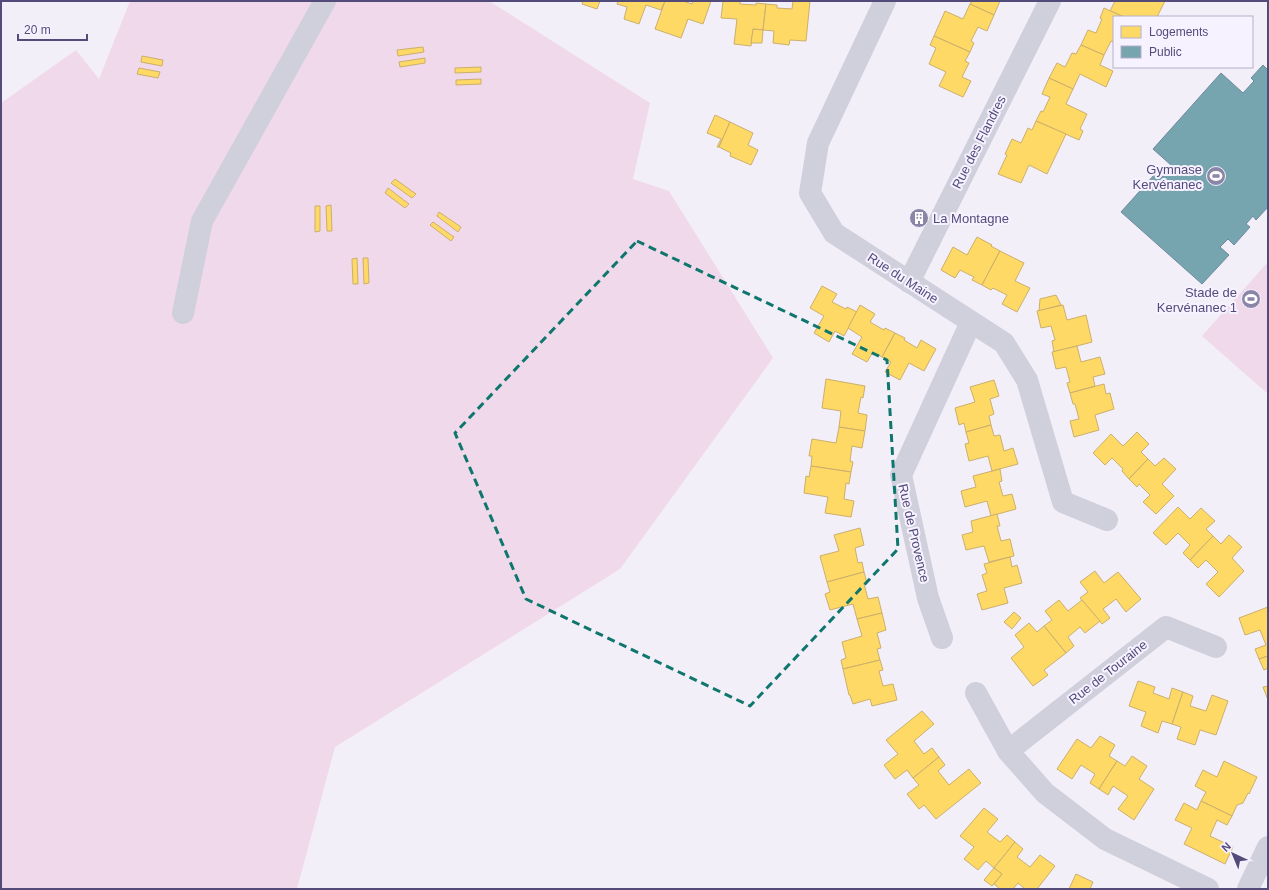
<svg xmlns="http://www.w3.org/2000/svg" width="1269" height="890" font-family="Arial,sans-serif">
<rect width="100%" height="100%" fill="#f3eff9"/>
<g fill="#f0d9ea">
<polygon points="130,1 489,1 650,103 633,179 669,191 773,358 620,569 335,747 297,889 1,889 1,103 76,50 99,79"/>
<polygon points="1268,262 1268,394 1202,336"/>
</g>
<g fill="#ffd966" stroke="#cbaf6c">
<polygon points="583,1 600,1 597,9 582,4"/>
<polygon points="618,1 665,1 661,10 646,5 639,24 624,19 627,7 617,4"/>
<polygon points="665,1 683,1 692,4 693,1 711,1 703,24 688,19 681,38 655,29"/>
<polygon points="723,1 740,1 740,4 756,5 756,3 766,4 763,30 753,29 751,46 734,44 737,19 721,18"/>
<polygon points="793,1 810,1 806,41 790,40 789,45 773,43 774,31 763,30 766,4 777,5 777,8 792,9"/>
<polygon points="972,1 1000,1 994,15 970,4"/>
<polygon points="1115,1 1165,1 1157,17 1124,17 1110,11"/>
<polygon points="970,4 994,15 987,31 978,27 971,41 974,43 970,52 934,36 945,11 963,19"/>
<polygon points="1104,8 1124,17 1114,17 1114,43 1111,41 1104,55 1081,45 1088,30 1096,33 1102,19 1100,18"/>
<polygon points="753,29 763,30 762,43 751,43"/>
<polygon points="934,36 970,52 965,61 969,63 962,77 971,81 963,97 939,86 946,72 929,64 936,48 930,45"/>
<polygon points="1081,45 1104,55 1100,65 1113,71 1106,87 1080,74 1073,89 1049,78 1057,63 1065,67 1072,53 1076,54"/>
<polygon points="423,47 424,52 398,56 397,50"/>
<polygon points="142,56 163,60 162,66 141,62"/>
<polygon points="425,58 425,63 400,67 399,62"/>
<polygon points="481,67 481,72 455,73 455,68"/>
<polygon points="139,68 160,72 158,78 137,74"/>
<polygon points="1049,78 1073,89 1066,104 1087,114 1080,129 1083,131 1079,140 1036,121 1041,111 1043,112 1050,97 1042,94"/>
<polygon points="481,79 481,84 456,85 456,80"/>
<polygon points="715,115 730,122 719,147 717,147 721,139 707,133"/>
<polygon points="1036,121 1066,134 1047,174 1029,165 1021,183 998,174 1007,155 1005,154 1012,139 1021,143 1028,128 1032,130"/>
<polygon points="730,122 753,133 748,145 758,150 751,165 730,156 731,153 719,147"/>
<polygon points="395,179 416,194 412,198 391,183"/>
<polygon points="388,188 409,204 405,208 385,193"/>
<polygon points="331,205 332,231 327,231 326,206"/>
<polygon points="315,206 320,206 320,231 315,232"/>
<polygon points="916,211 927,216 922,226 911,221"/>
<polygon points="439,212 461,227 458,232 437,216"/>
<polygon points="433,222 454,237 451,241 430,225"/>
<polygon points="977,237 992,245 991,246 1000,251 982,285 972,280 974,277 960,270 955,278 941,270 953,247 967,255"/>
<polygon points="1000,251 1024,263 1015,281 1030,288 1017,312 1002,304 1007,295 993,288 991,290 982,285"/>
<polygon points="357,258 358,284 353,284 352,259"/>
<polygon points="363,258 368,258 369,283 364,284"/>
<polygon points="822,286 837,294 832,302 846,309 847,307 857,312 844,336 835,331 829,342 814,333 824,316 810,308"/>
<polygon points="1056,295 1061,305 1039,311 1040,299"/>
<polygon points="860,305 875,314 870,322 884,330 885,328 895,333 882,357 873,352 867,362 852,354 862,337 848,328"/>
<polygon points="1063,305 1067,320 1086,315 1092,342 1054,352 1052,341 1055,340 1051,326 1041,328 1037,311"/>
<polygon points="895,333 905,338 904,340 917,348 921,340 936,349 924,371 909,363 900,380 885,372 891,362 882,357"/>
<polygon points="1077,346 1081,362 1100,357 1105,374 1093,377 1095,386 1070,393 1067,383 1070,382 1066,367 1056,369 1052,352"/>
<polygon points="826,379 865,386 863,398 861,397 858,413 867,415 865,431 839,427 841,411 822,408"/>
<polygon points="994,380 999,396 990,399 994,414 989,416 991,425 966,432 964,423 959,425 955,408 975,402 970,387"/>
<polygon points="1104,384 1106,394 1110,393 1114,409 1095,415 1099,430 1074,437 1070,421 1079,419 1075,404 1073,404 1070,393"/>
<polygon points="991,425 994,436 1000,435 1004,451 1013,448 1018,464 992,471 988,456 969,461 965,444 969,443 966,432"/>
<polygon points="839,427 865,431 862,448 852,446 850,461 853,462 851,472 811,466 812,456 809,456 812,439 836,443"/>
<polygon points="1137,432 1149,444 1141,452 1148,459 1129,479 1122,471 1123,469 1112,458 1105,465 1093,453 1111,434 1123,446"/>
<polygon points="1164,458 1176,469 1162,484 1174,496 1156,514 1143,502 1150,495 1139,484 1137,487 1129,479 1148,459 1155,466"/>
<polygon points="811,466 851,472 849,484 846,483 844,499 854,501 851,517 825,513 828,497 804,493 806,476 809,477"/>
<polygon points="1000,469 1002,481 999,482 1003,496 1012,494 1016,509 991,516 987,501 965,507 961,491 976,487 973,476"/>
<polygon points="1178,507 1190,519 1201,508 1215,521 1206,529 1213,536 1190,560 1183,553 1190,545 1178,533 1166,545 1153,533"/>
<polygon points="997,514 1000,526 997,526 1001,541 1010,539 1014,556 989,562 984,546 966,550 962,535 973,532 971,521"/>
<polygon points="860,528 864,545 855,548 858,563 862,562 864,572 827,582 820,556 839,551 834,535"/>
<polygon points="1229,535 1242,547 1232,558 1244,571 1219,597 1206,584 1218,572 1206,560 1198,568 1190,560 1213,536 1221,544"/>
<polygon points="1010,557 1012,567 1017,565 1022,583 1004,588 1008,603 982,610 977,594 987,591 982,575 987,573 984,564"/>
<polygon points="1095,571 1104,583 1118,572 1141,599 1126,612 1116,599 1103,609 1110,618 1102,624 1080,598 1088,592 1080,582"/>
<polygon points="864,572 867,583 864,584 868,599 878,597 882,613 857,619 853,604 830,610 825,594 830,592 827,582"/>
<polygon points="1059,600 1068,611 1082,600 1100,621 1085,633 1080,627 1068,637 1074,646 1066,653 1044,626 1052,620 1045,611"/>
<polygon points="1268,607 1268,656 1259,659 1255,649 1266,645 1260,630 1245,635 1239,618"/>
<polygon points="1014,612 1021,618 1012,629 1004,622"/>
<polygon points="882,613 886,630 877,633 881,648 877,649 880,660 843,669 841,660 846,658 842,642 862,636 857,619"/>
<polygon points="1029,623 1037,632 1044,626 1066,653 1044,670 1048,675 1033,686 1011,658 1024,647 1015,635"/>
<polygon points="1268,656 1268,668 1264,670 1259,659"/>
<polygon points="880,660 883,670 879,671 883,686 893,684 897,700 872,706 870,699 853,704 850,695 849,695 843,669"/>
<polygon points="1138,681 1155,687 1153,693 1169,699 1172,688 1183,692 1172,724 1162,721 1158,733 1141,726 1146,712 1129,706"/>
<polygon points="1268,686 1268,700 1263,687"/>
<polygon points="1183,692 1193,696 1190,706 1206,711 1212,695 1228,701 1216,735 1200,730 1195,745 1177,739 1181,727 1172,724"/>
<polygon points="922,711 934,724 914,741 924,754 932,748 939,757 913,778 907,770 895,779 884,765 898,754 886,740"/>
<polygon points="1100,736 1115,745 1109,756 1117,761 1099,789 1090,783 1095,774 1081,765 1072,779 1057,769 1077,739 1091,748"/>
<polygon points="1132,756 1147,766 1139,779 1154,789 1134,820 1118,809 1128,796 1113,786 1108,795 1099,789 1117,761 1125,766"/>
<polygon points="939,757 945,765 938,771 949,785 969,769 981,783 936,819 924,805 919,809 907,794 919,785 913,778"/>
<polygon points="1224,761 1257,777 1249,794 1248,793 1243,803 1237,805 1232,816 1201,801 1206,792 1195,786 1203,770 1217,777"/>
<polygon points="1201,801 1232,816 1227,825 1217,820 1210,836 1233,847 1225,864 1184,844 1192,828 1175,820 1184,803 1197,810"/>
<polygon points="984,808 998,819 987,832 1000,842 1007,835 1015,842 994,868 986,861 978,870 964,859 974,847 960,836"/>
<polygon points="1015,842 1023,849 1017,857 1030,867 1040,855 1055,866 1037,889 1025,889 1018,883 1013,889 1000,889 994,884 1002,874 994,868"/>
<polygon points="994,868 1002,874 992,886 984,880"/>
<polygon points="1076,874 1093,882 1090,889 1069,889"/>
</g>
<polygon fill="#76a5af" stroke="#6c8a9f" points="1263,65 1268,70 1268,207 1256,220 1253,216 1246,224 1250,227 1234,245 1228,239 1220,247 1229,255 1202,284 1121,212 1155,174 1161,178 1172,166 1153,149 1221,73 1243,93 1254,81 1251,78"/>
<g fill="none" stroke-linecap="round" stroke-linejoin="round">
<g stroke="#d0cfdc" stroke-width="22">
<polyline points="885,1 818,143 810,193 834,233 1004,343 1027,380 1063,502 1107,520"/>
<polyline points="909,282 1050,1"/>
<polyline points="183,313 202,221 325,1"/>
<polyline points="942,638 928,598 901,475 971,322"/>
<polyline points="976,693 1008,751 1045,793 1105,839 1208,889"/>
<polyline points="1008,751 1166,627 1216,647"/>
<polyline points="1248,889 1268,847"/>
</g>
</g>
<path fill="none" stroke="#0f766e" stroke-width="3" stroke-dasharray="8 5" stroke-linejoin="round" d="M637 241 887 360 898 549 750 706 526 599 455 433Z"/>
<defs>
<g id="stadium-disc" transform="scale(1)"><circle r="9.5" fill="#8b85a7" stroke="#f7f2ff"/><path d="M0-5a6.5 5 0 1 0 0 10a6.5 5 0 1 0 0-10ZM-3.5-1.8h7v3.6h-7Z" fill="#fff"/></g>
<g id="building-disc" transform="scale(1)"><circle r="9.5" fill="#8b85a7" stroke="#f7f2ff"/><path d="M-4-6H4V6H1V3H-1V6H-4ZM-2.5-4.3h1.7v1.8h-1.7ZM.8-4.3h1.7v1.8H.8ZM-2.5-1h1.7V.8h-1.7ZM.8-1h1.7V.8H.8Z" fill="#fff"/></g>
</defs>
<g fill-rule="evenodd">
<use href="#stadium-disc" x="1216" y="176"/>
<use href="#building-disc" x="919" y="218"/>
<use href="#stadium-disc" x="1251" y="299"/>
</g>
<g text-anchor="middle" dominant-baseline="central" stroke-width="4" stroke-linejoin="round" paint-order="stroke">
<g font-size="13" fill="#534c7b" stroke="#f7f2ff">
<text transform="translate(979 142) rotate(-63)">Rue des Flandres</text>
<text transform="translate(903 278) rotate(33)">Rue du Maine</text>
<text transform="translate(914 533) rotate(77)">Rue de Provence</text>
<text transform="translate(1108 672) rotate(-38)">Rue de Touraine</text>
</g>
<g font-size="13" fill="#534c7b" stroke="#f7f2ff" text-anchor="end">
<text x="1202" y="169">Gymnase<tspan x="1202" dy="15">Kervénanec</tspan></text>
<text x="933" y="218" text-anchor="start">La Montagne</text>
<text x="1237" y="292">Stade de<tspan x="1237" dy="15">Kervénanec 1</tspan></text>
</g>
</g>
<rect width="1269" height="890" fill="none" stroke="#534c7b" stroke-width="4"/>
<rect x="1113" y="16" width="140" height="52" fill="#f7f2ff" stroke="#b5b0ca"/>
<rect x="1121" y="26" width="20" height="12" fill="#ffd966" stroke="#b5b0ca"/>
<text x="1149" y="36" font-size="12" fill="#534c7b">Logements</text>
<rect x="1121" y="46" width="20" height="12" fill="#76a5af" stroke="#b5b0ca"/>
<text x="1149" y="56" font-size="12" fill="#534c7b">Public</text>
<g transform="translate(1233 854) rotate(316)" stroke="#f7f2ff" stroke-width="3" paint-order="stroke">
<path d="M0-3L7 15L0 10L-7 15Z" fill="#534c7b"/>
<text y="-6" font-size="11" font-weight="bold" text-anchor="middle" fill="#534c7b">N</text>
</g>
<path d="M18 34v6h69v-6" fill="none" stroke="#534c7b" stroke-width="2"/>
<text x="24" y="34" font-size="12" fill="#534c7b" stroke="#f7f2ff" stroke-width="3" paint-order="stroke">20 m</text>
</svg>
